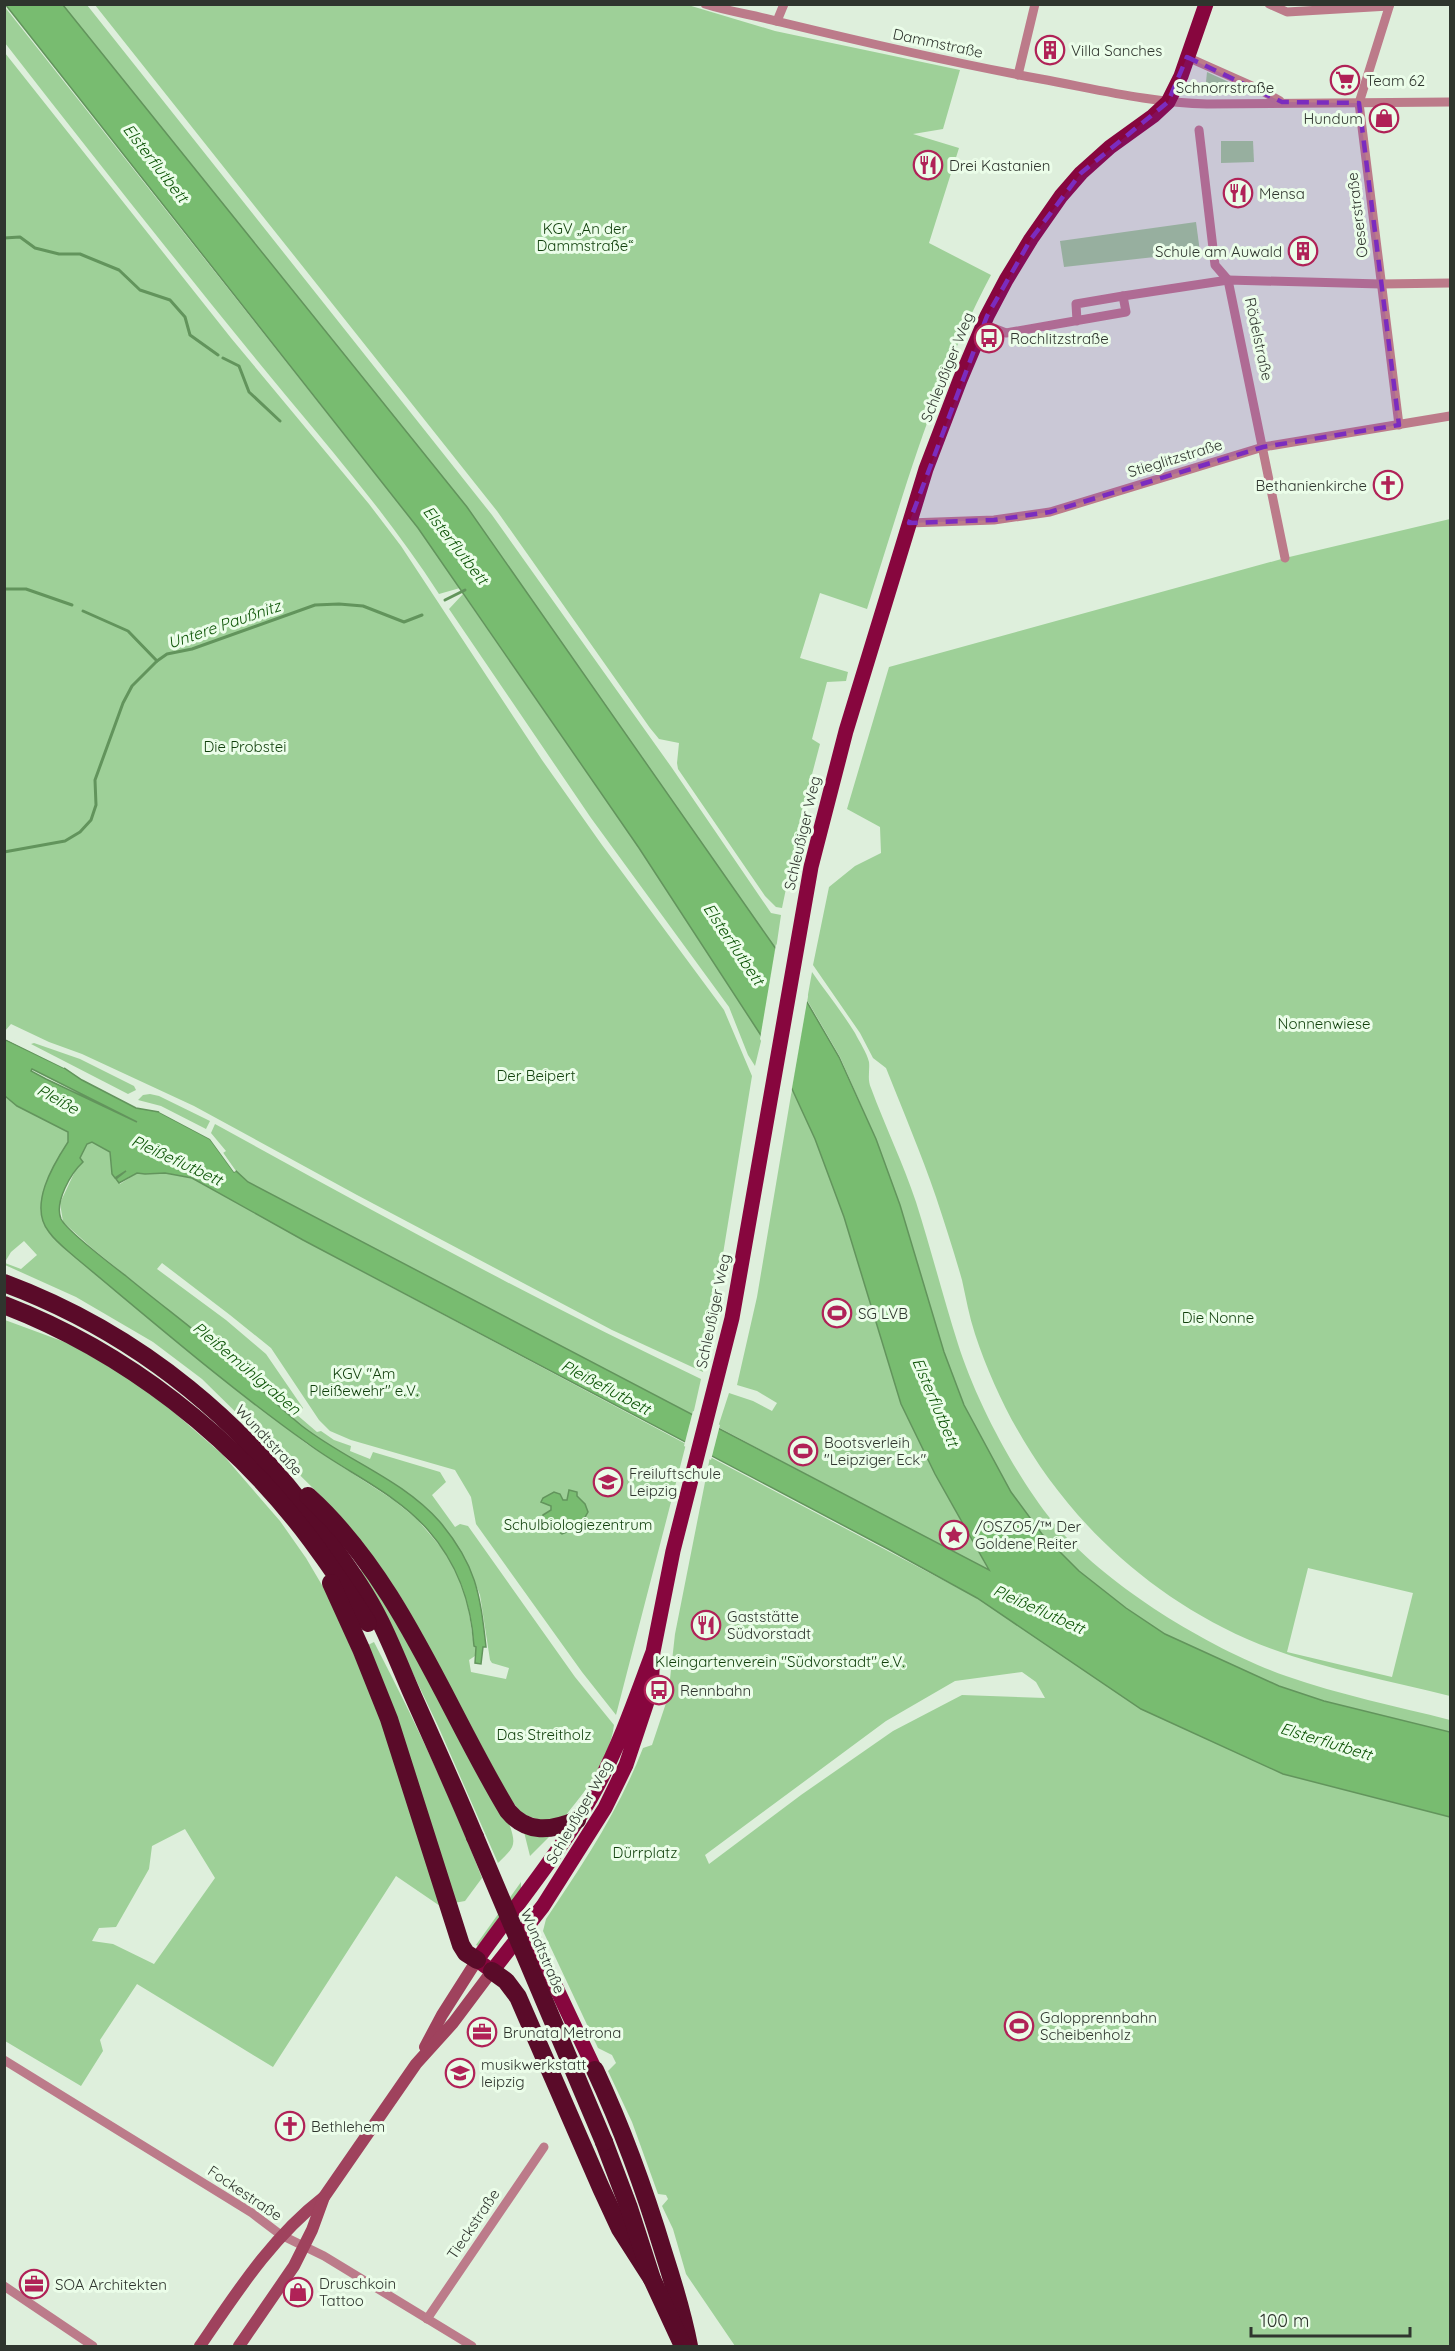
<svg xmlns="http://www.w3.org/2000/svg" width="1455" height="2351" font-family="Quicksand,sans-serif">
<rect width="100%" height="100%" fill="#deefdc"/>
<g fill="#9ed098" fill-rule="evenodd">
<polygon points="63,5 87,5 492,515 672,768 771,913 781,915 776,949 467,507"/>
<path d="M95 5H688L775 31 960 70 943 129 913 134 959 148 929 243 991 275C935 380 903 496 867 609L820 593 800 658 848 672 846 681 827 682 812 739 820 744 801 816 782 908 776 907 765 896 678 769 677 763 679 743 659 739 650 728 497 511Z"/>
<path d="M4 6 418 528 460 588 439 594C383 507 316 433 251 353 168 251 86 147 5 43Z"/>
<polygon points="5,53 231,338 369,504 401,546 542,760 602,845 724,1010 752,1076 722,1260 704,1351 703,1372 612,1330 357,1195 194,1106 82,1054 49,1042 11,1024 5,1031"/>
<polygon points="1207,72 1244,89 1245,93 1205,92"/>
<polygon points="1221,141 1253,141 1254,162 1221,163"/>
<polygon points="1196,222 1200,252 1064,267 1060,241"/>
<path d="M1450 519V1696C1383 1679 1311 1667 1247 1639 1115 1580 1020 1470 975 1334 969 1316 966 1298 962 1280 954 1252 945 1224 936 1197 921 1153 903 1111 886 1068L873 1058 860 1033 813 965 829 887 855 866 881 853 880 827 847 809 889 667 1285 558ZM1308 1568 1413 1593 1392 1677 1287 1652Z"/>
<polygon points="463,594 639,848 762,1037 755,1066 748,1055 729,1007 591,818 449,609"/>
<path d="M812 972C826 992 842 1012 855 1033 859 1041 867 1053 869 1062 870 1070 867 1079 871 1088 885 1126 903 1163 916 1202 931 1249 943 1297 958 1344 976 1401 1015 1475 1053 1522 1104 1585 1210 1649 1286 1676 1340 1695 1396 1706 1450 1720V1732L1324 1701 1279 1686 1165 1634 1126 1608 1079 1571 1042 1534 1011 1492 964 1405 944 1352 900 1205 876 1139 840 1057 807 1000Z"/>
<polygon points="34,1043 80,1059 134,1086 136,1090 128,1094 31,1044"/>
<polygon points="792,1089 815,1139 844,1217 901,1404 935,1474 989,1571 718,1427 729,1393 753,1401 772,1411 777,1403 757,1391 737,1385 757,1297"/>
<polygon points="150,1094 159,1096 210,1121 206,1129 161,1106 138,1100 143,1095"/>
<path d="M5 1096 17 1106 68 1132V1142L60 1154 59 1243 263 1410 307 1444 395 1501 415 1517 446 1553 457 1571 467 1600 474 1646H477L475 1656 469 1660 471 1672 506 1679 509 1668 492 1663 490 1660 480 1595 465 1558 302 1426 188 1326 93 1249 63 1222 60 1203 77 1167 83 1162 80 1158 87 1144 92 1142 110 1152 112 1174 120 1184 137 1173 145 1174 165 1173 192 1178 303 1240 686 1444 616 1715 582 1672 476 1524 471 1497 455 1470 351 1440 330 1431 319 1420 271 1348 230 1315 162 1263 157 1269 226 1320 266 1354 303 1408 296 1414 317 1432 321 1431 334 1440 351 1446 350 1451 370 1459 373 1452 440 1472 446 1482 432 1495 455 1527 460 1524 468 1526 575 1677 614 1725C612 1745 599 1769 588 1786 580 1799 570 1808 563 1820L549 1823 522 1814 509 1797 402 1599 380 1566 320 1495 202 1379 153 1342 76 1297 5 1265V1263L21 1269 37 1255 24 1241 11 1252 5 1262Z"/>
<path d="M215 1124C375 1212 536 1301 701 1379L693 1415 248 1182 237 1174 223 1153 226 1151 211 1133Z"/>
<path d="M5 1320 70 1344 127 1377 169 1408 223 1455 280 1521 306 1558 329 1597 383 1722 440 1906 396 1876 273 2067 137 1984 100 2040 103 2051 81 2086 5 2041ZM185 1829 215 1878 154 1964 113 1944 92 1941 99 1928 116 1927 149 1869 152 1846Z"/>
<path d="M710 1457 977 1598 1024 1629 1283 1774 1450 1817V2346H735L686 2274 673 2229 662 2206 668 2199 666 2195 658 2194 632 2122 608 2071 616 2063 612 2055 598 2048 543 1931 546 1919C583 1864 619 1810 643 1748L652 1745 668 1697 675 1634ZM1022 1672 1036 1682 1045 1698 962 1695 893 1731 801 1795 709 1864 705 1855 886 1721 955 1681Z"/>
<path d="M366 1567 510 1826C517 1847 513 1848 498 1863L438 1726 395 1636 358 1573Z"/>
<path d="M374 1642C414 1719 451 1797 482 1878L465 1901 454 1903 366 1646Z"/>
<polygon points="524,1832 549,1837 530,1856"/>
<polygon points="521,1882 521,1890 478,1946 476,1945"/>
</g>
<g fill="#78bc70" stroke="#62945c" stroke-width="1.5" fill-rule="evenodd">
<path d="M5 4 63 5 467 507 776 949 839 1057 876 1139 900 1205 944 1352 964 1405 1011 1492 1042 1534 1079 1571 1126 1608 1165 1634 1279 1686 1324 1701 1450 1732V1817L1283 1774 1141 1709 977 1598 888 1549 303 1240 192 1178 165 1173 145 1174 137 1173 119 1183 116 1179 126 1171 115 1178 112 1174 110 1152 92 1142 87 1144 80 1158 83 1162C71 1173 54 1202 61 1219 67 1231 113 1266 126 1276 161 1305 198 1332 232 1362 255 1383 278 1407 302 1426 347 1461 402 1479 440 1522 476 1565 480 1593 486 1647H483L481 1664 475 1663 476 1647 474 1646C471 1602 458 1564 428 1530 396 1493 346 1472 307 1443 227 1386 152 1321 76 1258 67 1250 56 1242 49 1232 28 1206 53 1165 68 1142V1132L17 1106 5 1096 4 1039 64 1068 82 1080 136 1108 159 1112 210 1139 234 1172 236 1171 248 1182 989 1570 935 1474 901 1404 844 1217 815 1139 792 1089 762 1037 639 848 418 528ZM32 1069 137 1122 46 1079 31 1071Z"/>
<polygon points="569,1490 577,1492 577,1496 585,1504 588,1512 584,1519 575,1523 572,1530 562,1534 544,1522 543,1515 551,1510 551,1506 541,1502 543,1498 554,1492 560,1494 563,1500 567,1500"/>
</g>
<g fill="#deefdc">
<polygon points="776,944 808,996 791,1094 760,1039"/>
<polygon points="4,1036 11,1038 66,1065 64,1068 5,1039"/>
<polygon points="160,1110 212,1137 236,1171 234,1172 210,1139 159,1112"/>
<polygon points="693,1411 720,1425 711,1460 684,1446"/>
</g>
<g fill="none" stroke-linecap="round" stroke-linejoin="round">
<g stroke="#62945c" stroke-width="3">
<polyline points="4,238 20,237 35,248 59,254 80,254 119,270 140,290 170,300 185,317 190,335 218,355"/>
<polyline points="223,358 239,366 249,392 280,421"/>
<polyline points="4,589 26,589 72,605"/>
<polyline points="445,600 465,590"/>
<polyline points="83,611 128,631 157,661"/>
<polyline points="4,852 65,841 80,832 91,820 96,805 95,780 123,703 132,686 157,661 167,654 192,649 315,605 339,604 363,606 404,622 422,615"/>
</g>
<g stroke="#bc7b8a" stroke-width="9">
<path d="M705 4C730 12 755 15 780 22 867 43 953 63 1041 79 1096 89 1152 103 1207 104L1450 102"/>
<polyline points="1269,4 1287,12 1389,6"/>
<polyline points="1390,4 1359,103 1399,425"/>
<polyline points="777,21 784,4"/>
<polyline points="1187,57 1259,89 1280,101"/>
<polyline points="1018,75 1035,4"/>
<polyline points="1199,130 1215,265 1228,280 1285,558"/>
<polyline points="1123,296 1228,280 1381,284 1450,283"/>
<polyline points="983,324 1006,333 1126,312 1123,296 1076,304 1077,321"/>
<polyline points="909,523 994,520 1050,512 1263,447 1450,416"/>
<polyline points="4,2060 252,2213 281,2235 324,2256 472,2346"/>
<polyline points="4,2286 93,2346"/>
<polyline points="427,2319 544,2147"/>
</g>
<g stroke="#9f425d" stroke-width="12">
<polyline points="425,2047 442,2015 477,1960"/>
<path d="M200 2346C237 2292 271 2238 324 2197"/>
<polyline points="239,2346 294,2266 312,2230 324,2197 416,2064 453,2023 492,1971"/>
</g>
<g stroke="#87063e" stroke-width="15">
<path d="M653 1652C636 1697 621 1741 599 1783 566 1846 518 1902 477 1960L492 1971 543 1906 605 1808 626 1765 651 1690 653 1652 673 1551 732 1318 811 867 846 731 926 469 960 380 987 316 1006 280 1031 239 1061 196 1081 173 1110 147 1153 116 1168 102 1181 76 1206 4"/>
<polyline points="529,1924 536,1945 595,2070"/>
</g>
<g stroke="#5a0b29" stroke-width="18">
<path d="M4 1283C141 1334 250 1426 332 1545 349 1569 367 1594 380 1621 392 1645 402 1671 413 1696 434 1743 455 1789 475 1837"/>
<path d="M4 1305C126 1352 233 1436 311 1540 331 1567 350 1595 368 1623"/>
<path d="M308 1496C400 1579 445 1707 508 1811 527 1834 551 1831 577 1820"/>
<polyline points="331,1583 361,1649 389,1719 461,1945 466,1953 477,1960"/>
<polyline points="492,1971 506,1981 518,1997 601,2188 620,2229 652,2279"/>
<path d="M595 2070C623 2130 645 2191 664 2254 674 2285 683 2314 689 2346"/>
<polyline points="604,2142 629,2208 652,2279 683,2346"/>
</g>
<polyline stroke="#5a0b29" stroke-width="18" points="475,1837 604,2142"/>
</g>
<path fill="#7b2cbf" fill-opacity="0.2" stroke="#7b2cbf" stroke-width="4.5" stroke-dasharray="12 8" stroke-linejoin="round" d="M1187 57 1282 102 1359 103 1399 425 1263 447 1050 512 994 520 909 523 987 316 1031 239 1081 173 1168 102Z"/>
<defs>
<g id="building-ring" transform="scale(1.5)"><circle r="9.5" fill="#ebfde9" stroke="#b02257" stroke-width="1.5"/><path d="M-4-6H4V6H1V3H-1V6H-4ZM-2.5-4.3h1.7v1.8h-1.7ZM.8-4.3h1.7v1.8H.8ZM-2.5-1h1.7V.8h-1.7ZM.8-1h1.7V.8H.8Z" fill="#b02257"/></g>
<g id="supermarket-ring" transform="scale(1.5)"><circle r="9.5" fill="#ebfde9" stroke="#b02257" stroke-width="1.5"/><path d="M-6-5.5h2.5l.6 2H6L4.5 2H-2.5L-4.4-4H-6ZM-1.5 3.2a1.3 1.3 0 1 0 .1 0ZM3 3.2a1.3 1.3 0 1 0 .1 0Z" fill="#b02257"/></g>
<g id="shop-ring" transform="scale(1.5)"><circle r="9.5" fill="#ebfde9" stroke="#b02257" stroke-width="1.5"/><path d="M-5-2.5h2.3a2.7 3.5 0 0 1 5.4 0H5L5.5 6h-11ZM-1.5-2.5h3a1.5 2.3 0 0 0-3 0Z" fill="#b02257"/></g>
<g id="restaurant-ring" transform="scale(1.5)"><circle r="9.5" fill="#ebfde9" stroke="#b02257" stroke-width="1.5"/><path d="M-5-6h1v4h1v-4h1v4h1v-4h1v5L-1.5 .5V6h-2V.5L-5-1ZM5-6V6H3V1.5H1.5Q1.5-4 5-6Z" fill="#b02257"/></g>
<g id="bus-ring" transform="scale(1.5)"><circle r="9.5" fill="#ebfde9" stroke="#b02257" stroke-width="1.5"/><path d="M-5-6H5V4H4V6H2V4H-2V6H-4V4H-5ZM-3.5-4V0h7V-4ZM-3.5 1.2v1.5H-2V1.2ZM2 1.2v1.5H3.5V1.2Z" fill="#b02257"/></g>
<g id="church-ring" transform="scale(1.5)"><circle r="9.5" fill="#ebfde9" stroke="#b02257" stroke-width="1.5"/><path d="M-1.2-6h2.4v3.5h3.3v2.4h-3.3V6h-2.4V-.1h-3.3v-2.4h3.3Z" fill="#b02257"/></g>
<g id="stadium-ring" transform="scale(1.5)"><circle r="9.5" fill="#ebfde9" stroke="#b02257" stroke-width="1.5"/><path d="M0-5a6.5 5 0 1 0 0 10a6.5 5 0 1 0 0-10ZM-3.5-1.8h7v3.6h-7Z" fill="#b02257"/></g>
<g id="school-ring" transform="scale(1.5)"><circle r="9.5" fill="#ebfde9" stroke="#b02257" stroke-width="1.5"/><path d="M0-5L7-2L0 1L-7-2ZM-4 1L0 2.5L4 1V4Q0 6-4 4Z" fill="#b02257"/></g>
<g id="sight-ring" transform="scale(1.5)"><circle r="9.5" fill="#ebfde9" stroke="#b02257" stroke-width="1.5"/><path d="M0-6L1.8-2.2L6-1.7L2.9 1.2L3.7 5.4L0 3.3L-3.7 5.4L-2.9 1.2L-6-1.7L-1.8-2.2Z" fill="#b02257"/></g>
<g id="office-ring" transform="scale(1.5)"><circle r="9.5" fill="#ebfde9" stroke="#b02257" stroke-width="1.5"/><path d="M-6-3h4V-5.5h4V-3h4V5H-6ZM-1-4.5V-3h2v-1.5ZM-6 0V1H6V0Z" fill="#b02257"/></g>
</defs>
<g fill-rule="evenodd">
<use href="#building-ring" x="1050" y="50"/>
<use href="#supermarket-ring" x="1345" y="80"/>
<use href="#shop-ring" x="1384" y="118"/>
<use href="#restaurant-ring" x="928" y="165"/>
<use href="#restaurant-ring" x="1238" y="193"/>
<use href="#building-ring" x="1303" y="251"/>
<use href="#bus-ring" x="989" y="338"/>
<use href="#church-ring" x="1388" y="485"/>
<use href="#stadium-ring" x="837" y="1313"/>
<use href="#stadium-ring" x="803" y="1451"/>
<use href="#school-ring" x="608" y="1482"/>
<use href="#sight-ring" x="954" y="1535"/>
<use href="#restaurant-ring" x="706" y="1625"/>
<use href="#bus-ring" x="659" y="1690"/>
<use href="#stadium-ring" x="1019" y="2026"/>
<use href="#office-ring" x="482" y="2032"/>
<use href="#school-ring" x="460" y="2073"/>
<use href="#church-ring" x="290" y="2126"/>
<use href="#office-ring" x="34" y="2284"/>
<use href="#shop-ring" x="298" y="2292"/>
</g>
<g text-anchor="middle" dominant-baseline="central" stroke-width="6" stroke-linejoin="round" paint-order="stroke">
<g font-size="15" fill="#2f352e" stroke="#ebfde9">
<text transform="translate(938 43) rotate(12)">Dammstraße</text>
<text x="1225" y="87">Schnorrstraße</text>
<text transform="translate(1357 215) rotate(-97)">Oeserstraße</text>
<text transform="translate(1259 339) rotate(78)">Rödelstraße</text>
<text transform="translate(947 367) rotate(-68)">Schleußiger Weg</text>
<text transform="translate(1175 458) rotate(-17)">Stieglitzstraße</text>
<text transform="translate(802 833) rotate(-77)">Schleußiger Weg</text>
<text transform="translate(713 1311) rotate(-78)">Schleußiger Weg</text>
<text transform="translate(269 1440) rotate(47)">Wundtstraße</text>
<text transform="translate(579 1812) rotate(-60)">Schleußiger Weg</text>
<text transform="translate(543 1951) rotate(67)">Wundtstraße</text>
<text transform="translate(245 2193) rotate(34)">Fockestraße</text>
<text transform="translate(473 2224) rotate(-56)">Tieckstraße</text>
</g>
<g font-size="15" fill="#2f352e" stroke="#ebfde9" text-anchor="start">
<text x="1071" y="50">Villa Sanches</text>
<text x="1366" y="80">Team 62</text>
<text x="1363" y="118" text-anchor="end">Hundum</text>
<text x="949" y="165">Drei Kastanien</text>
<text x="1259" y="193">Mensa</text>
<text x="1282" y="251" text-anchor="end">Schule am Auwald</text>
<text x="1010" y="338">Rochlitzstraße</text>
<text x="1367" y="485" text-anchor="end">Bethanienkirche</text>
<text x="858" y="1313">SG LVB</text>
<text x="824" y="1442">Bootsverleih<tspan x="824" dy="17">"Leipziger Eck"</tspan></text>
<text x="629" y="1473">Freiluftschule<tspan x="629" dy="17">Leipzig</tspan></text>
<text x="975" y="1526">/OSZO5/™ Der<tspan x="975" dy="17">Goldene Reiter</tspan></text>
<text x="727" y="1616">Gaststätte<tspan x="727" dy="17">Südvorstadt</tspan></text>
<text x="680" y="1690">Rennbahn</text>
<text x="1040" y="2017">Galopprennbahn<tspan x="1040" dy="17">Scheibenholz</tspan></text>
<text x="503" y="2032">Brunata Metrona</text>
<text x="481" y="2064">musikwerkstatt<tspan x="481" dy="17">leipzig</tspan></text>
<text x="311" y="2126">Bethlehem</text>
<text x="319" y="2283">Druschkoin<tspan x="319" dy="17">Tattoo</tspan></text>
<text x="55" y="2284">SOA Architekten</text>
</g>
<g font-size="15" fill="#103f0b" stroke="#ebfde9">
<text x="585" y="228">KGV „An der<tspan x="585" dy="17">Dammstraße“</tspan></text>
<text x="245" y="746">Die Probstei</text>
<text x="1324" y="1023">Nonnenwiese</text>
<text x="536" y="1075">Der Beipert</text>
<text x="1218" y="1317">Die Nonne</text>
<text x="364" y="1373">KGV "Am<tspan x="364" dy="17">Pleißewehr" e.V.</tspan></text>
<text x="578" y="1524">Schulbiologiezentrum</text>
<text x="780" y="1661">Kleingartenverein "Südvorstadt" e.V.</text>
<text x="544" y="1734">Das Streitholz</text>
<text x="645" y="1852">Dürrplatz</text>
</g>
<g font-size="16" font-style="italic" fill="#0b5304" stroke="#ebfde9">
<text transform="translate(156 163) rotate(52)">Elsterflutbett</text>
<text transform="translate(456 545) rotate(52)">Elsterflutbett</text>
<text transform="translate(224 624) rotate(-19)">Untere Paußnitz</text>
<text transform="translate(734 944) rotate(56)">Elsterflutbett</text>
<text transform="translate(58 1099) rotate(29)">Pleiße</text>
<text transform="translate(177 1160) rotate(25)">Pleißeflutbett</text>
<text transform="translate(247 1368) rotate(40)">Pleißemühlgraben</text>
<text transform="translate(606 1387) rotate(28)">Pleißeflutbett</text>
<text transform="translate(936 1402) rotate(67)">Elsterflutbett</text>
<text transform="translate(1039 1609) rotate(24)">Pleißeflutbett</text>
<text transform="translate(1326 1741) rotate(17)">Elsterflutbett</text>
</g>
</g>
<rect width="1455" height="2351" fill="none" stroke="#2f352e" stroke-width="12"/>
<path d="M1251 2327v9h159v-9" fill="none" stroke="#2f352e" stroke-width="3"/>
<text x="1260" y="2327" font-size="18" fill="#2f352e" stroke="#ebfde9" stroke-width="4.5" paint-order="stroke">100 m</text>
</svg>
